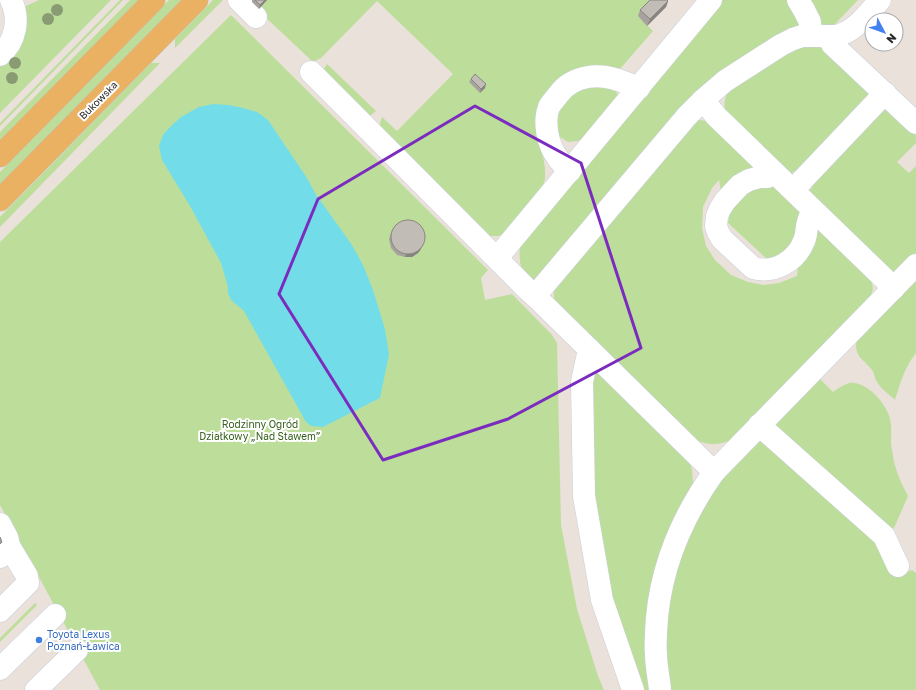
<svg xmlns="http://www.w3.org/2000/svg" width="916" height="690" font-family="'Golos Text',sans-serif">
<rect width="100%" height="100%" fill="#eae1db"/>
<g fill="#bdde9a">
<polygon points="39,0 111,0 0,113 0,65 24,7"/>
<polygon points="120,0 123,0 0,126 0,123"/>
<polygon points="130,0 139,0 0,141 0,132"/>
<polygon points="169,0 182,0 0,185 0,172"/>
<polygon points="213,0 223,0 175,48 175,39"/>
<polygon points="247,0 654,0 638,16 653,31 620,69 614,71 564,75 551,86 541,101 542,151 545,168 545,179 541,191 504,234 498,236 490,236 378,130 382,117 397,131 453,74 377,1 321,58 315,61 312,61"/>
<path d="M719 0H792L801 12 799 26 774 39 537 286C534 283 529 280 527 277 519 268 519 256 520 246Z"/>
<polygon points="804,0 858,0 834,25 828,26 820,24"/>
<polygon points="231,15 488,270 481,278 485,300 512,294 552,335 557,343 561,525 577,609 598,676 604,690 100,690 0,505 0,242"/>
<path d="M805 46H816L826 49 874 95 800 176 794 171 790 176 727 116C723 105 724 101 728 91L783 53Z"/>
<polygon points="151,63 160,63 0,227 0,217"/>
<polygon points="327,64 376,111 371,115 365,117 322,74 324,69"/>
<polygon points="586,84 615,90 618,95 616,101 587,137 578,141 568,142 560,137 555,129 556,107"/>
<polygon points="883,103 916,135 916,143 897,162 909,173 916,166 916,253 893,276 807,193 812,188 807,183"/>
<path d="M699 120 707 121 757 167 722 197 719 180 712 188 703 207 702 228 706 246 715 260 731 275 748 282 764 285 779 283 797 276 799 257 814 223 871 280 873 288 871 296 736 438C719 446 709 446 691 438L558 307 554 299V291L691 121Z"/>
<polygon points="769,185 775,186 800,210 801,230 782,255 767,259 728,223 731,207 740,195"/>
<path d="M916 273V353C905 367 900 383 895 400 889 394 881 389 877 382 874 378 875 374 872 370 863 358 853 357 857 338Z"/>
<polygon points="594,364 689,459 692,470 693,483 653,690 639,690 612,617 588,457"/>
<path d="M817 376 833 392C838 388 843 385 849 383 866 380 887 404 890 419 892 427 891 435 891 444 892 450 893 456 894 462 897 474 902 485 908 496L894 528 886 531 768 426Z"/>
<polygon points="761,434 877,536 895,577 912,570 916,573 916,690 668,690 664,658 669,594 687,531 722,475"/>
<polygon points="35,603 37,605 0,642 0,638"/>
</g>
<polygon fill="#72dde8" points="213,104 229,105 243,108 257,112 268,120 307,178 315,193 352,245 363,265 373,290 385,329 389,355 380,398 323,427 311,426 306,422 244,311 231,300 228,293 228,287 221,263 190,206 162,160 159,146 163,135 169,128 181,117 199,107"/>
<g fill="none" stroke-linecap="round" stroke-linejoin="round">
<g stroke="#c9cfda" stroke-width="23">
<g id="minor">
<polyline points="239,0 256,17"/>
<polyline points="798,0 804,10 810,22 810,35"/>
<path d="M880 0C870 11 857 29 842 34 838 36 834 36 830 36L832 44 916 123"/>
<path d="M0 55C16 41 20 19 11 0"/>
<polyline points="311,72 527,289 535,296 714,472"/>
<polyline points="703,100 716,116 894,288"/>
<path d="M570 171C565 166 560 162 557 157 548 145 543 122 549 107 551 103 555 99 558 95 565 85 576 79 588 77 607 74 622 81 639 88"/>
<path d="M773 172 767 177H760L749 180 740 185 725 201 720 209 717 216 716 226 718 232 722 239 753 268C775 274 796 261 804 241 807 235 806 228 808 222 809 218 811 214 813 210"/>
<polyline points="793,190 885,93"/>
<polyline points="497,258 711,0"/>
<polyline points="535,296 687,116 703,100 725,81 781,45 793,39 802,36 830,36"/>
<polyline points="589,349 582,382 584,496 602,600 633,690"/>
<polyline points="759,425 884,536 898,566"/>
<path d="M0 524C8 540 14 543 0 557"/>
<polyline points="0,611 28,583 27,576 9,546"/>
<polyline points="0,669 55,615"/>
<polyline points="36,690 77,650"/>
<path d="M660 690C659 678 656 666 656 654 655 647 656 640 656 633 658 574 680 520 714 472L916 265"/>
</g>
</g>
<g stroke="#c3c3c3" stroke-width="23">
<g id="major">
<polyline points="0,156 154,0"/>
<polyline points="0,200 197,0"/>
</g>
</g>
<use href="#minor" stroke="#fff" stroke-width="22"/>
<use href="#major" stroke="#e9b161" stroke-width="22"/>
</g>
<g fill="#889b72">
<circle cx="57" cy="10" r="6"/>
<circle cx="48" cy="19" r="6"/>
<circle cx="15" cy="63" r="6"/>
<circle cx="12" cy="78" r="6"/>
</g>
<g fill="#a7a29d">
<polygon points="252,0 267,0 259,9 252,2"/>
<polygon points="668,1 666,7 647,26 638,16 640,10"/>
<polygon points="471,79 485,88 480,93 469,82"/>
<polygon points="392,230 421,249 418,253 412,257 405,257 397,255 391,248 389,239"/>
</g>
<g fill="#88847f">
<polygon points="265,0 267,0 259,9 260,5"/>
<polygon points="668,1 666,7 647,26 650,19"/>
<polygon points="486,84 485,88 480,93 481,89"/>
<polygon points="422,246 421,249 418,253 412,257 405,257 406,254"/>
</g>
<g fill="#c2bcb6" stroke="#88847f">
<polygon points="255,0 265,0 260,5"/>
<polygon points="650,0 667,0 668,1 650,19 640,10"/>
<polygon points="475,74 486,84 481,89 471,79"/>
<circle cx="408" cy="237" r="17"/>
<polygon points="0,537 2,542 0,544"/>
</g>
<path fill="none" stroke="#7b2cbf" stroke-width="3" stroke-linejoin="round" d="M475 106 581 163 641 348 508 419 383 460 279 294 318 199Z"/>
<circle fill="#3f7fe0" stroke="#fff" stroke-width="1.5" cx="39" cy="640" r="4"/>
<g text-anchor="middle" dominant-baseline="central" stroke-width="4" stroke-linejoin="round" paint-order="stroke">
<g font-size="10" fill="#282828" stroke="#fff">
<text transform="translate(98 100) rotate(-45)">Bukowska</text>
</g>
<g font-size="10" fill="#37611d" stroke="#fff">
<text x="260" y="424">Rodzinny Ogród<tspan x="260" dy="12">Działkowy „Nad Stawem”</tspan></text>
</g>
<g font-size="10" fill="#366cbe" stroke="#fff" text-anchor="start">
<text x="47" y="634">Toyota Lexus<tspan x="47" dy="12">Poznań-Ławica</tspan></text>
</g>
</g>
<g transform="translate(884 32) rotate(131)"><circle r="19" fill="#ffffff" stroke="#a9a9a9"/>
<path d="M0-3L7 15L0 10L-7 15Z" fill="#4281f0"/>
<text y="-6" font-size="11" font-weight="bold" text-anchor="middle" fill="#282828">N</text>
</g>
</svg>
